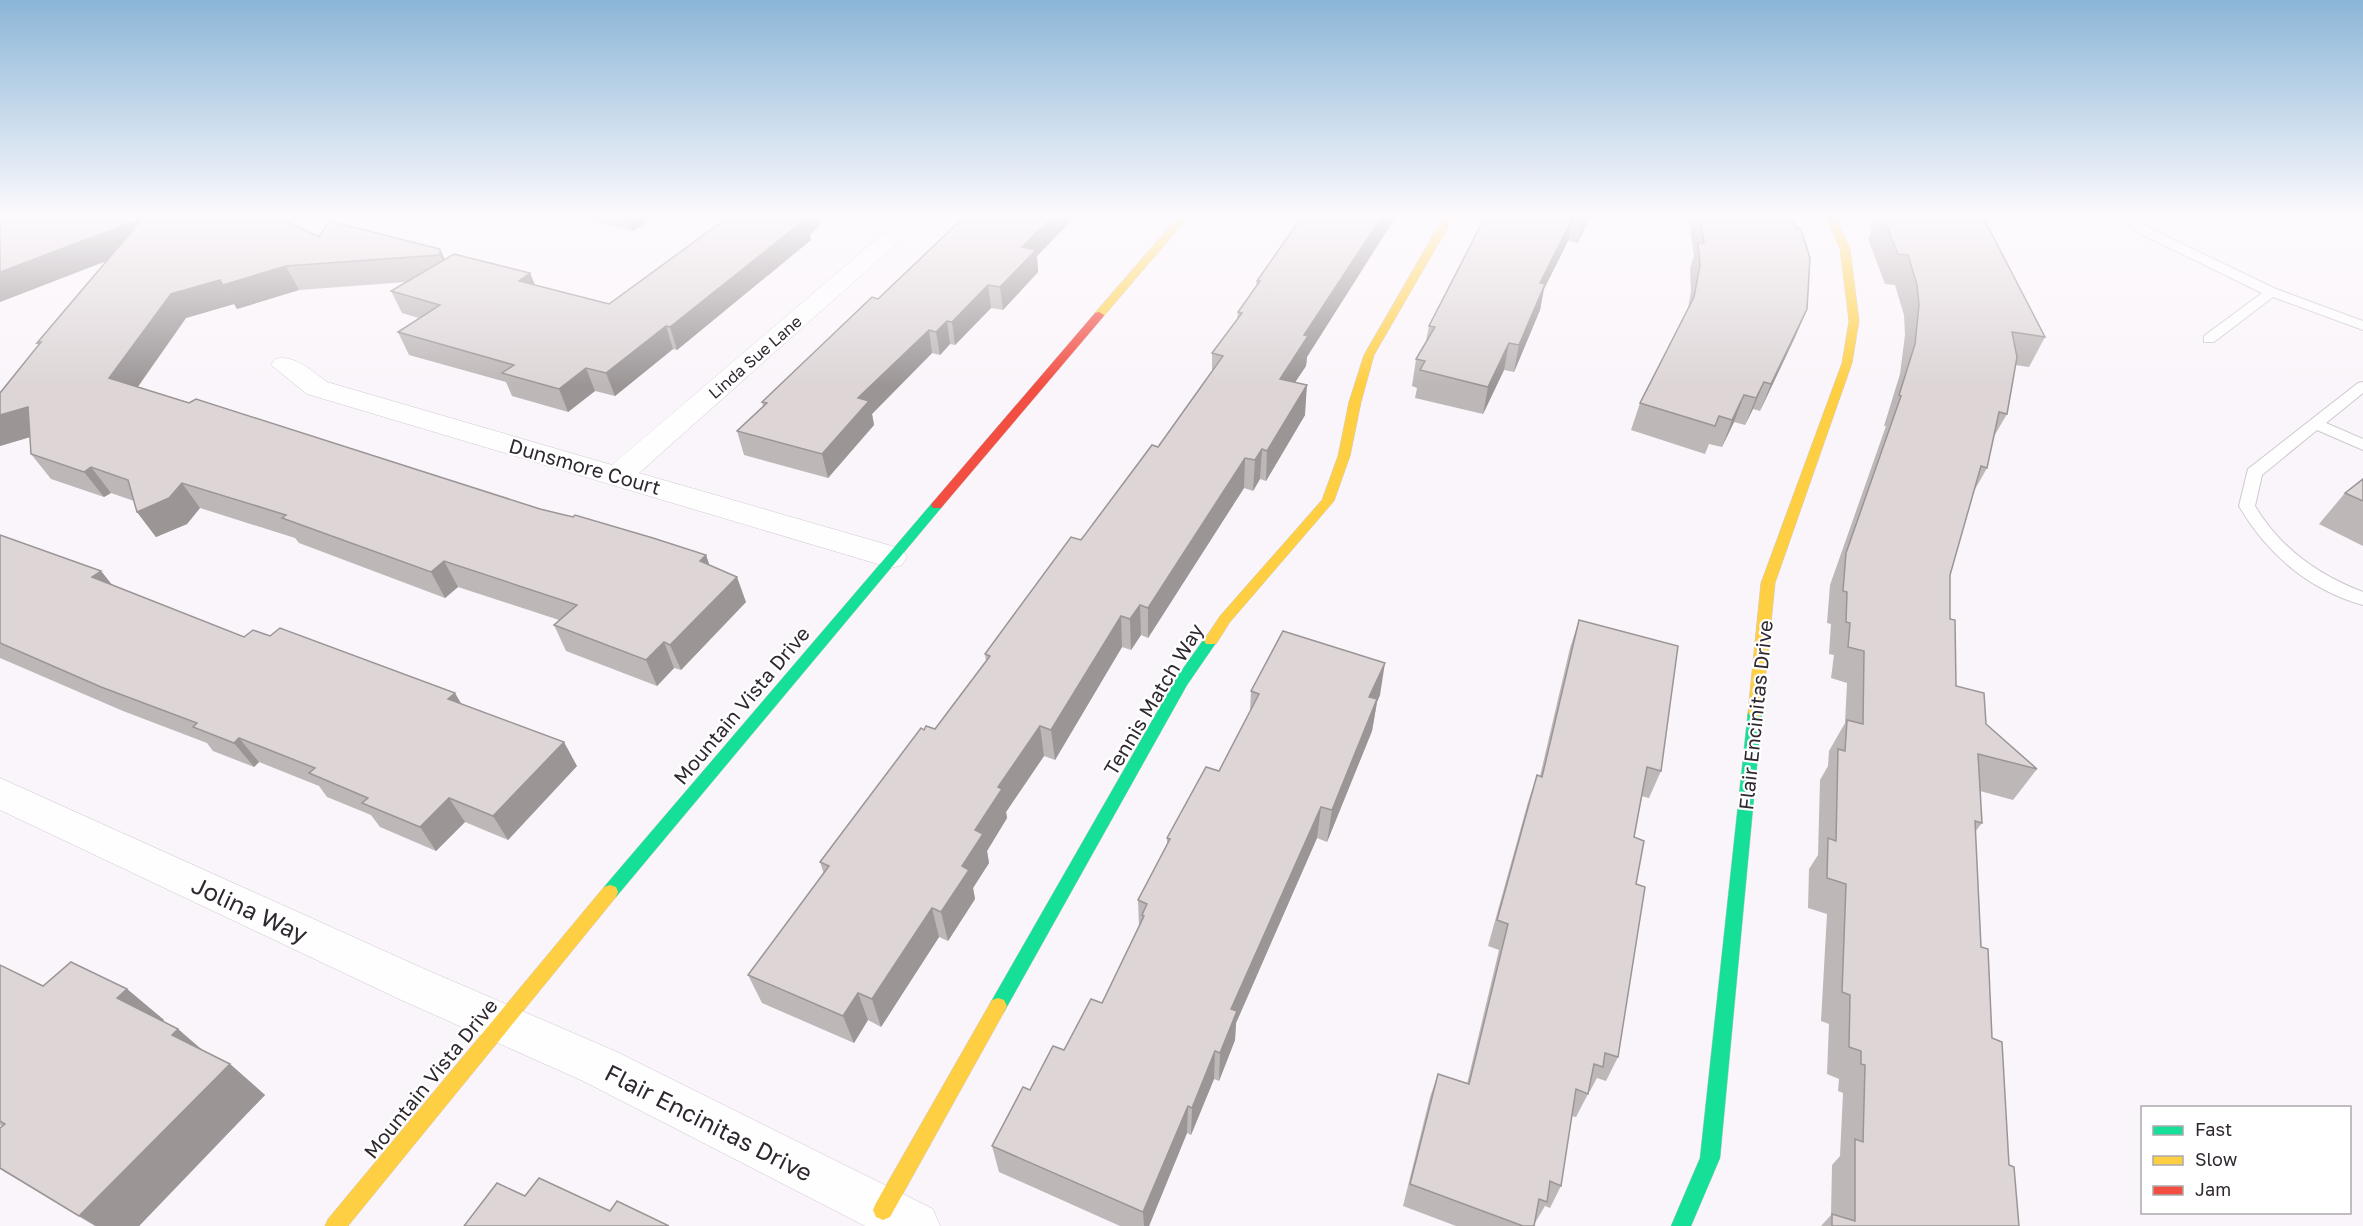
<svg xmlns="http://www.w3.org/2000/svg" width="2363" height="1226" font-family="'Golos Text',sans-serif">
<rect width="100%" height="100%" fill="#faf5fa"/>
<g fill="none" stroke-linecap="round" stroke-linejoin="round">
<g stroke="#cfc9cf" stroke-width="2">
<g id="lane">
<polygon points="2118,215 2131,215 2147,227 2276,289 2363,321 2363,330 2273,297 2214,342 2204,342 2204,336 2262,293 2139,233"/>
<path d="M2363 382V393L2326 423 2363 439V450L2317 430 2262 475 2255 506C2280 548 2318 575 2363 592V605C2309 590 2267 554 2239 506L2248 469 2358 383Z"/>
</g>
</g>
<g stroke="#cfc9cf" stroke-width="1">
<g id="street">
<polygon points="0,215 27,215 24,220 0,227"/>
<path d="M905 215H929L639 473 902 549 907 557 902 565 891 568 307 394 271 365 275 359C295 354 311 371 327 382L612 465Z"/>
<polygon points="0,778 429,971 615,1051 933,1209 940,1226 865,1226 583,1081 399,999 0,810"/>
</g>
</g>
<g stroke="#cfc9cf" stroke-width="1">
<g id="fast">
<polygon points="937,501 943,505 941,508 616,897 610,899 604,897 602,892 604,887 933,502"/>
<polygon points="1211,635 1218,640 1187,685 1004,1012 998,1014 992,1012 989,1006 992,1000 1177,677 1206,636"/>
<polygon points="1755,706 1760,708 1762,712 1720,1158 1691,1226 1671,1226 1700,1158 1748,712 1750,708"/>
</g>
</g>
<g stroke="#cfc9cf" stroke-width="1">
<g id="slow">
<polygon points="1180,215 1190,215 1103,317 1095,317 1095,313"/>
<polygon points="1445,215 1455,215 1374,355 1361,402 1350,456 1334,501 1230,622 1216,644 1206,644 1204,640 1220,616 1322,500 1338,456 1349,402 1364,355"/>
<polygon points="1826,215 1834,215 1850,249 1859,321 1852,363 1775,583 1762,712 1760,716 1750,716 1748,712 1761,583 1842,363 1849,321 1840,249"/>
<polygon points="610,885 616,887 618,892 616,897 348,1226 325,1226 328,1219 604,887"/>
<polygon points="998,998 1004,1000 1007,1006 1004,1012 890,1217 883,1220 876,1217 873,1210 876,1203 992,1000"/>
</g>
</g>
<g stroke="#cfc9cf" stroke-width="1">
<polygon id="jam" points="1099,312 1104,315 1103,317 941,508 933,508 931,505 933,502 1095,313"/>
</g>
<use href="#lane" fill="#fefefe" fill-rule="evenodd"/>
<use href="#street" fill="#fefefe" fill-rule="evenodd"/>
<use href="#fast" fill="#16e098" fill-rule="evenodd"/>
<use href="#slow" fill="#ffcf43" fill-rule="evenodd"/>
<use href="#jam" fill="#f24e42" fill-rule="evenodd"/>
</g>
<g fill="#beb7b8">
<polygon points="575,215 657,215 633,231"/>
<polygon points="966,215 1077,215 1037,256 1038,272 1003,310 991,308 955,345 950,344 940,355 932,353 872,414 874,425 828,478 744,455 737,431 763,406 762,402 878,299"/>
<polygon points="1303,215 1307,357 1306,366 1295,382 1305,415 1266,481 1260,479 1253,491 1244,488 1148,638 1141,635 1131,650 1122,647 1055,760 1044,756 1006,812 1007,818 987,851 989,863 973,888 975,899 948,941 939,937 881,1027 868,1020 854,1043 762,1003 748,975 824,874 820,862 924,730 935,729 986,661 985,654 1158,447 1212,373 1212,353 1237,319 1238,312 1256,286 1257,281"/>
<polygon points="1486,215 1590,215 1578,243 1568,241 1544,289 1540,310 1514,372 1504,370 1483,414 1415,398 1417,388 1412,386 1416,359 1426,341 1429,326"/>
<polygon points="1688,215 1788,215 1807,309 1796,335 1760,411 1753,409 1745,425 1734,422 1722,447 1709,444 1705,454 1631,430 1640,403 1688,308 1691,291 1690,268 1694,256"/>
<polygon points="1870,215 1982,215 2045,337 2029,367 2015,365 2007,414 1993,438 1987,468 1974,491 1950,575 1950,619 1956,686 1986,724 2037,769 2013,800 1980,791 1982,823 1975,832 1981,947 1992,1038 2009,1165 2019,1226 1821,1226 1831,1215 1832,1165 1840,1156 1843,1093 1838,1091 1839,1079 1827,1074 1829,1024 1821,1021 1827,914 1808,908 1809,869 1818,855 1820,780 1828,766 1829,751 1845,723 1847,683 1831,678 1834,655 1829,654 1831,624 1827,623 1830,585 1886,426 1884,426 1900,374 1905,335 1904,315 1895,285 1885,284 1868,239 1872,230 1870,227 1873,221"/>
<polygon points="0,223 319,237 440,249 445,259 530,273 535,285 609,304 821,224 810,235 811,240 677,350 673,349 615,396 595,391 568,412 512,396 506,382 409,355 398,332 419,318 402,313 391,291 406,282 299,290 237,309 234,304 186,318 138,387 540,509 706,555 709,565 746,602 681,670 674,668 657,686 566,651 554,625 559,620 458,587 445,598 299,543 295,538 200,508 187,524 156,537 137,512 134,501 111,493 104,497 51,479 31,454 30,437 0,446 39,345 37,343 107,261 0,302"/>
<polygon points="2363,479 2363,546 2319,524 2345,493"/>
<polygon points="0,535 101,571 112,585 244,637 462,704 577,766 508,840 465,822 436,851 380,827 371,815 327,797 319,786 259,762 254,767 213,751 207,743 123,711 0,658"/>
<polygon points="1579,620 1661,771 1649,798 1641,796 1634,837 1636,884 1618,1057 1606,1081 1597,1078 1590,1091 1589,1091 1588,1094 1576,1117 1572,1116 1561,1186 1550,1208 1545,1206 1535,1223 1534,1226 1456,1226 1403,1206 1430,1097 1438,1074 1467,1084 1499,950 1488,946 1528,802 1537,775 1540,776 1570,648"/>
<polygon points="1251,691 1380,695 1377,702 1372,731 1327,842 1317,838 1236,1023 1235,1040 1219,1081 1214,1079 1191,1135 1187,1133 1149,1226 1120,1226 999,1172 992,1146 1030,1090 1064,1050 1102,1003 1139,926 1138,900 1167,844 1167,838 1219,771 1250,711"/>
<polygon points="0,965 43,986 127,989 164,1020 162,1022 178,1029 201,1050 230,1064 265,1095 139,1226 95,1226 0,1169 2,1126 0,1125"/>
</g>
<g fill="#9b9596">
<polygon points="627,215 657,215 633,231"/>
<polygon points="804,215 819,215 821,224 810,235 811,240 677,350 670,327"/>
<polygon points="1054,215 1077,215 1037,256 1038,272 1003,310 1000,287 1022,247"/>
<polygon points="1383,215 1397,215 1307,357 1306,366 1278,408 1280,379 1304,335"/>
<polygon points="1574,215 1568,241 1544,289 1540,310 1514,372 1519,345 1540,283"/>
<polygon points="1585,215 1590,215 1578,243 1584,217"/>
<polygon points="143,218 157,241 0,302 0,272"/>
<polygon points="440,249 451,273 450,279 440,255"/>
<polygon points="286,266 299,290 237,309 223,285"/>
<polygon points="530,273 539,295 519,281"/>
<polygon points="220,280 234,304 186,318 126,403 109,378 171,294"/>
<polygon points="988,285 991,308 955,345 952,322"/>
<polygon points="1807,309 1796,335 1760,411 1771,384"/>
<polygon points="947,321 950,344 940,355 936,332"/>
<polygon points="666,326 673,349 615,396 606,373"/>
<polygon points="929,330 932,353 872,414 874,425 828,478 822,454 858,398"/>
<polygon points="1509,343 1504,370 1483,414 1488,387"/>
<polygon points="586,368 595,391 568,412 559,389"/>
<polygon points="1764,382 1753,409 1745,425 1756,398"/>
<polygon points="1307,385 1305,415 1266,481 1267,451"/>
<polygon points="1744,395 1734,422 1722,447 1732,420"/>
<polygon points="28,407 47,432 0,446 0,415"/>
<polygon points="1262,449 1260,479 1253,491 1255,460"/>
<polygon points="1245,458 1244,488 1148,638 1148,608"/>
<polygon points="91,467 111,493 104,497 84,472"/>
<polygon points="182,483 200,508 187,524 156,537 137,512"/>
<polygon points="706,555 715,581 700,561"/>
<polygon points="444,561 458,587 445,598 431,572"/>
<polygon points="101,571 121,596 92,577"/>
<polygon points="737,577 746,602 681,670 670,645"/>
<polygon points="1140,605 1141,635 1131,650 1130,619"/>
<polygon points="1121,616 1122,647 1055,760 1051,730"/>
<polygon points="664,642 674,668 657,686 646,660"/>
<polygon points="1385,663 1380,695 1377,702 1372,731 1327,842 1332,810 1369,697"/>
<polygon points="455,693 469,717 448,699"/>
<polygon points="1040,726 1044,756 1006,812 1007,818 987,851 989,863 973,888 975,899 948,941 941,912 962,866 975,830 998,787"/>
<polygon points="239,738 259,762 254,767 234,743"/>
<polygon points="564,742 577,766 508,840 493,816"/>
<polygon points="449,798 465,822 436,851 420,827"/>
<polygon points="1321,807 1317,838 1236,1023 1235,1040 1219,1081 1220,1053 1231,1009"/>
<polygon points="932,908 939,937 881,1027 872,999"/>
<polygon points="127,989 164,1020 154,1030 117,998"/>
<polygon points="858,993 868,1020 854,1043 843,1016"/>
<polygon points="178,1029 214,1060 172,1035"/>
<polygon points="1215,1051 1214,1079 1191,1135 1192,1108"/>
<polygon points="230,1064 265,1095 139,1226 96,1226 79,1216"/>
<polygon points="1188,1106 1187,1133 1149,1226 1144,1226 1143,1212"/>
</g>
<g fill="#ddd5d6" stroke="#9b9596" stroke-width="1.5">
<polygon points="23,215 274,215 319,237 329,221 440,249 440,255 286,266 223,285 220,280 171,294 109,378 189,403 196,399 540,509 573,517 575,515 653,538 706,555 700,561 737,577 670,645 664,642 646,660 554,625 577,605 444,561 431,572 282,518 286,515 182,483 169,498 137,512 128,480 91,467 84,472 31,454 28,407 0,415 0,393 41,342 37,343 143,218 0,272 0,223"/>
<polygon points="731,215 804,215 802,217 807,218 670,327 666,326 606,373 586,368 559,389 502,373 514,365 398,332 440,305 391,291 454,254 530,273 519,281 609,304"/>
<polygon points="966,215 1054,215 1022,247 1036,250 1000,287 988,285 952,322 947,321 936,332 929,330 858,398 869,401 822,454 737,431 767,403 762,402 872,297 878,299"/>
<polygon points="1303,215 1383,215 1304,335 1308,336 1280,379 1307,385 1267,451 1262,449 1255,460 1245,458 1148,608 1140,605 1130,619 1121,616 1051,730 1040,726 998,787 1002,789 975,830 983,834 962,866 969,870 941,912 932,908 872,999 858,993 843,1016 748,975 829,866 820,862 921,728 924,730 926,726 935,729 990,656 985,654 1071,537 1081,540 1152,445 1158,447 1223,356 1212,353 1242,313 1238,312 1260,281 1257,281"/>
<polygon points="1486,215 1585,215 1584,217 1574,215 1540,283 1545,284 1519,345 1509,343 1488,387 1420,370 1425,361 1416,359 1435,327 1429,326"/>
<polygon points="1699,215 1788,215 1797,228 1801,229 1810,258 1807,309 1771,384 1764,382 1756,398 1744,395 1732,420 1719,416 1715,426 1640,403 1694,297 1700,265 1698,243 1704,243"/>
<polygon points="1882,215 1982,215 2045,337 2012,332 2017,357 2007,414 1999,412 1987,468 1981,466 1950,575 1950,619 1955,620 1956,686 1984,693 1986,724 2037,769 1978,754 1982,823 1975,821 1981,947 1988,949 1992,1038 2002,1042 2009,1165 2014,1167 2019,1226 1832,1226 1832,1214 1855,1221 1855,1139 1863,1142 1865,1065 1861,1064 1861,1051 1849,1047 1850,995 1842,992 1846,884 1827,878 1828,838 1836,841 1838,749 1845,751 1847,720 1863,724 1864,651 1848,647 1850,623 1846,622 1847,592 1843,591 1846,553 1901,396 1899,395 1915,344 1919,305 1917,285 1908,255 1898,254"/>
<polygon points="2363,479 2363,501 2345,493"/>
<polygon points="0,535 101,571 92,577 244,637 253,630 270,636 280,628 455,693 448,699 564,742 493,816 449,798 420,827 362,803 368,798 309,773 315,768 239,738 234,743 193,727 197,723 101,687 0,643"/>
<polygon points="1579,620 1678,646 1661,771 1647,767 1634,837 1644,841 1636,884 1645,887 1618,1057 1605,1053 1603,1067 1594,1064 1588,1094 1576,1089 1561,1186 1550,1181 1547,1202 1539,1199 1534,1226 1523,1226 1410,1184 1438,1074 1469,1084 1508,924 1497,920 1537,775 1542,777"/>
<polygon points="1283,631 1385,663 1369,697 1377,699 1332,810 1321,807 1231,1009 1237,1011 1220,1053 1215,1051 1192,1108 1188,1106 1143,1212 992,1146 1023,1087 1030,1090 1053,1046 1064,1050 1091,999 1102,1003 1144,916 1142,915 1147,904 1138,900 1170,839 1167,838 1206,767 1219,771 1259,694 1251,691"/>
<polygon points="71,962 127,989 117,998 178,1029 172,1035 230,1064 79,1216 0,1168 0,1128 5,1124 0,1121 0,965 43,986"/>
<polygon points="539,1178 610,1211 617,1201 669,1226 464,1226 497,1183 525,1196"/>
</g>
<linearGradient id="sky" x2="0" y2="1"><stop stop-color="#8bb6d7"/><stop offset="0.56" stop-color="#fdfafd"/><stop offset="1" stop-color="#fdfafd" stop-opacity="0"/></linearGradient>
<rect width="2363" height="386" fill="url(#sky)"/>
<g text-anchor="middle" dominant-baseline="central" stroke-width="4.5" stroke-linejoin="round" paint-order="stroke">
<g font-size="16" fill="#302830" stroke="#fff">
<text transform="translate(755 357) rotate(-41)">Linda Sue Lane</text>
</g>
<g font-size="20" fill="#302830" stroke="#fff">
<text transform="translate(585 466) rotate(16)">Dunsmore Court</text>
<text transform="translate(1153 699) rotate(-59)">Tennis Match Way</text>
<text transform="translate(741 705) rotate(-50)">Mountain Vista Drive</text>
<text transform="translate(1755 715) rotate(-84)">Flair Encinitas Drive</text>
<text transform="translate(430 1078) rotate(-51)">Mountain Vista Drive</text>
</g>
<g font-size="24" fill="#302830" stroke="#fff">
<text transform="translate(250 909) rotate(25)">Jolina Way</text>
<text transform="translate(709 1122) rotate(27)">Flair Encinitas Drive</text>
</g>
</g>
<rect x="2141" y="1106" width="210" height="108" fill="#ffffff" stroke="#aca9ac" stroke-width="1.5"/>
<rect x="2153" y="1126" width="30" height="9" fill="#16e098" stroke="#aca9ac" stroke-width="1.5"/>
<text x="2195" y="1136" font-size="18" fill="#302830">Fast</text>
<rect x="2153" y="1156" width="30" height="9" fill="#ffcf43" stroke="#aca9ac" stroke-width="1.5"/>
<text x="2195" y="1166" font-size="18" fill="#302830">Slow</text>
<rect x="2153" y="1186" width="30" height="9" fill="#f24e42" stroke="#aca9ac" stroke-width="1.5"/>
<text x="2195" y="1196" font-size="18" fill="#302830">Jam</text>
</svg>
